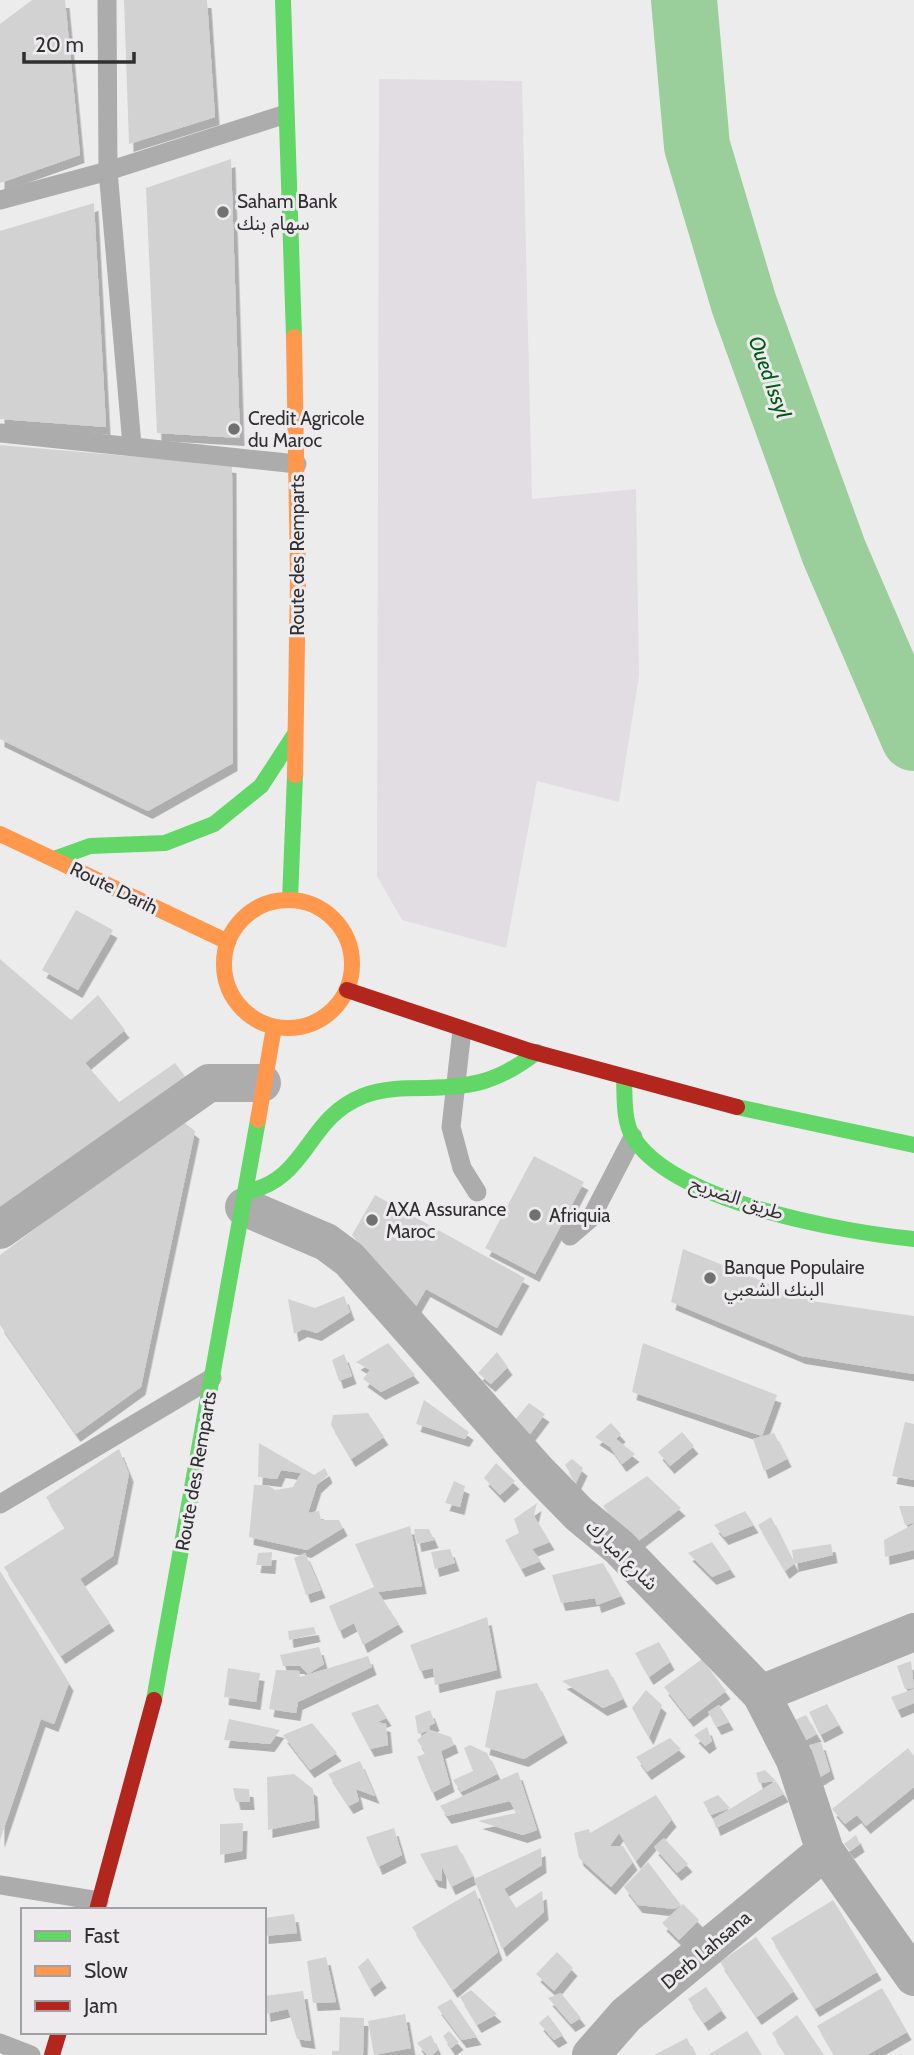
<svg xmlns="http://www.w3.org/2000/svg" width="914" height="2055" font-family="Cabin,'Noto Sans Arabic',sans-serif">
<defs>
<filter id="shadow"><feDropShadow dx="4.5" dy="8" stdDeviation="0" flood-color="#0004"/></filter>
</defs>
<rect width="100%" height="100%" fill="#edeced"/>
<polygon fill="#e1dde3" points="379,79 522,81 532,499 636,489 639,676 619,802 537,781 506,948 402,920 377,876"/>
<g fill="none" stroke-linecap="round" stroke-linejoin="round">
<polyline stroke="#9acf9c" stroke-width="66" points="684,0 697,146 744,304 834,552 914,738"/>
</g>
<g fill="#d3d2d3" filter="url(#shadow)">
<polygon points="32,0 65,0 80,155 0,183 0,24"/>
<polygon points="124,0 207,0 215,117 129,144"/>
<polygon points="231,159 240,438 157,433 146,188"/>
<polygon points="94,203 106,427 0,419 0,231"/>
<polygon points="0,445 232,465 233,763 148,811 0,739"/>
<polygon points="76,910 113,930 78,990 42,970"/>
<polygon points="0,959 71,1020 98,995 125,1030 85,1063 119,1102 175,1063 187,1079 0,1209"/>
<polygon points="181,1120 195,1131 141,1387 76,1434 0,1325 0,1255"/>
<polygon points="534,1156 584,1182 535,1274 485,1248"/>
<polygon points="375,1195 525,1278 497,1328 426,1289 415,1308 352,1235"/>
<polygon points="683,1249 812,1301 914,1316 914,1374 801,1356 671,1302"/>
<polygon points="344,1296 350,1312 317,1333 303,1329 294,1334 288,1299 315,1308"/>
<polygon points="388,1343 415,1375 381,1392 363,1379 370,1370 356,1362"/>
<polygon points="643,1343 777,1395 762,1436 632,1392"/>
<polygon points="497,1352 508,1367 491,1384 478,1373"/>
<polygon points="344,1354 352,1376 339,1381 332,1360"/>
<polygon points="424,1400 469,1432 465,1439 416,1424"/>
<polygon points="529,1403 545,1414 530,1434 515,1420"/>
<polygon points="368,1413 384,1437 351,1459 331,1425 333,1415"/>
<polygon points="905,1422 914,1424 914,1480 892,1476"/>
<polygon points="611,1423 621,1434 616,1439 635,1454 622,1464 610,1447 595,1437"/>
<polygon points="682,1432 694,1446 670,1466 658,1452"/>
<polygon points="774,1433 787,1459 764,1471 753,1439"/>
<polygon points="259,1443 314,1475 325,1468 328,1475 317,1485 308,1513 319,1511 321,1520 339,1520 343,1528 307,1550 249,1537 254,1485 268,1485 275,1490 293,1487 301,1473 281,1470 277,1479 258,1477"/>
<polygon points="119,1449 129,1474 113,1556 80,1579 110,1623 61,1656 4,1567 65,1528 46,1497"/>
<polygon points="572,1459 583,1468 576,1483 565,1465"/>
<polygon points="496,1463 515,1481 500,1495 484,1478"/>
<polygon points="647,1476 681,1508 632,1546 603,1506"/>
<polygon points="454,1481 465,1486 460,1507 445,1503"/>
<polygon points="537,1503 534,1516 550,1542 532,1549 541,1561 521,1569 505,1540 519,1533 514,1519"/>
<polygon points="899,1506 914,1506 914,1523 905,1525"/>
<polygon points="745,1511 754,1525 724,1537 714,1525"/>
<polygon points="771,1517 794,1564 792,1550 831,1544 833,1555 794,1564 785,1571 758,1525"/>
<polygon points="914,1524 914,1550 885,1557 884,1540"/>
<polygon points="410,1526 422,1586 378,1592 399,1624 363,1645 354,1623 339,1631 329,1606 374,1587 355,1544"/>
<polygon points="414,1529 429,1529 434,1540 417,1544"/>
<polygon points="712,1542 731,1569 712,1577 688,1553"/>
<polygon points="450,1549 455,1563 435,1569 431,1552"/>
<polygon points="272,1552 271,1566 256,1565 258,1553"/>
<polygon points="305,1553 321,1590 306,1595 294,1558"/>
<polygon points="603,1563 621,1596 597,1605 595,1598 561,1603 552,1575"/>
<polygon points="0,1571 69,1683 54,1724 41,1719 0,1840"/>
<polygon points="487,1617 497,1670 435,1685 433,1668 420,1671 410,1645"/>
<polygon points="314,1627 316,1634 289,1640 288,1631"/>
<polygon points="659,1642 670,1662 649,1677 635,1653"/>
<polygon points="319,1647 324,1664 308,1674 300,1666 283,1666 280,1655"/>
<polygon points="368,1656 372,1667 298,1702 296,1713 269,1709 276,1670 299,1671 300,1677"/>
<polygon points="702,1659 726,1691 689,1719 664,1687"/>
<polygon points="911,1661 914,1688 905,1689 897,1666"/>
<polygon points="228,1668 260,1673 256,1702 224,1697"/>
<polygon points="608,1669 623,1699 603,1708 562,1681"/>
<polygon points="537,1683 563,1735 524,1759 485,1747 496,1691"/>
<polygon points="914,1689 914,1703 897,1710 891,1697"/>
<polygon points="646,1690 662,1705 649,1737 632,1708"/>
<polygon points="378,1704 387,1718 377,1722 386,1724 388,1745 370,1749 351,1713"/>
<polygon points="827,1704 839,1725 820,1735 809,1712"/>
<polygon points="719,1705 729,1722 717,1727 708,1712"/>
<polygon points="430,1710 435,1723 429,1726 430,1730 451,1737 454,1745 441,1751 450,1784 432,1793 417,1757 426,1753 417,1740 430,1730 418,1734 415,1716"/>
<polygon points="806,1715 817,1734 789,1749 786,1724"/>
<polygon points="229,1719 280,1730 270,1744 224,1740"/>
<polygon points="312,1723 337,1753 310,1770 283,1735"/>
<polygon points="707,1727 712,1741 705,1746 694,1735"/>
<polygon points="670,1738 681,1749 647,1772 636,1757"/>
<polygon points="821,1742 830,1771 817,1779 807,1746"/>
<polygon points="470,1745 487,1753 497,1774 461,1792 453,1780 473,1771 464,1748"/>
<polygon points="908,1748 914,1756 914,1787 866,1826 857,1815 845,1824 832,1809"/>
<polygon points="360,1761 375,1796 356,1789 359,1801 349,1806 328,1774"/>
<polygon points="765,1770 776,1781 759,1783 756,1773"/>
<polygon points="518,1772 537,1830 523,1835 478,1821 516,1813 510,1801 447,1816 440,1806"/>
<polygon points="294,1774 313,1789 315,1820 268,1830 267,1777"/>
<polygon points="776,1781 784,1794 716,1828 713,1819"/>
<polygon points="233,1788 249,1789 250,1802 236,1802"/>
<polygon points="656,1795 672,1819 636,1861 619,1833 610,1846 623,1846 633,1862 611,1887 579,1858 574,1833 589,1829 590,1833"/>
<polygon points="718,1795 730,1808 711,1815 703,1802"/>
<polygon points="243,1823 242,1851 220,1855 220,1824"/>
<polygon points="394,1828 402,1855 378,1867 366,1837"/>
<polygon points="856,1835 860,1844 850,1851 844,1844"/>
<polygon points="664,1838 688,1864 677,1873 654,1847"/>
<polygon points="457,1845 473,1876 451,1887 442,1867 442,1881 434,1879 420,1854"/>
<polygon points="541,1848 542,1865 504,1889 516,1908 542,1891 544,1912 502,1949 474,1879"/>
<polygon points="648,1862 681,1905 674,1909 638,1905 624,1887"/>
<polygon points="475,1890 498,1952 453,1990 412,1927"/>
<polygon points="833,1900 877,1972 815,2009 771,1938"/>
<polygon points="683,1904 699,1920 679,1940 662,1923"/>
<polygon points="294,1914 297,1933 264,1936 264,1918"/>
<polygon points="756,1937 794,1991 757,2017 720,1962"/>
<polygon points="557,1952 573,1968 554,1991 536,1974"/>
<polygon points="326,1957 336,2002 313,2003 307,1961"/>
<polygon points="368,1958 382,1980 370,1989 358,1967"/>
<polygon points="706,1987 722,2010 704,2023 688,1999"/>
<polygon points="882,1988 907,2032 867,2055 834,2055 817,2026"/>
<polygon points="471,1990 497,2014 477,2025 460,1997"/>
<polygon points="303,1991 311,2041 297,2039 288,2009 266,2014 264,1996"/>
<polygon points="561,1993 581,2018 571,2024 548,1998"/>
<polygon points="451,1999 477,2037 462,2040 437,2007"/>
<polygon points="405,2014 411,2048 374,2055 368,2021"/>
<polygon points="548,2015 563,2035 554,2040 539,2023"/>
<polygon points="797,2015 824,2055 786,2055 772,2033"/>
<polygon points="340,2017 364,2018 363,2055 332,2055 332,2051 339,2051"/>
<polygon points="449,2031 459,2042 451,2048 443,2036"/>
<polygon points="747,2031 762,2055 708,2055"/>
<polygon points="431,2035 438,2050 432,2055 427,2055 417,2043"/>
<polygon points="687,2038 695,2055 654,2055"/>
</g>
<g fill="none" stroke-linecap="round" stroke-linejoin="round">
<g stroke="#acacac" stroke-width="19">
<polyline points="107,0 108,171 132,445"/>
<polyline points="0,200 108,171 283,115"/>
<polyline points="0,433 297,464"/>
<polyline points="462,1030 451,1127 462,1168 477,1192"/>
<polyline points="570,1236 591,1218 633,1137"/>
<polyline points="0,1504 212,1378"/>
<polyline points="0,1885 99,1901"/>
<polyline points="0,2043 31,2055"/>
</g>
<g stroke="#acacac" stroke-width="38">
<polyline points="244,1207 326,1242 349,1259 537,1471 579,1514 619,1547 761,1694 795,1760 825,1851 914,1977"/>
<polyline points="0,1230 209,1083 262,1083"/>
<polyline points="761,1694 914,1632"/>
<polyline points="591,2055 626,2015 825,1851"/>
</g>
<g stroke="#63d668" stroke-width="16">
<polyline points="283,0 294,337"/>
<polyline points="54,859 90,846 165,843 214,824 261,786 295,734"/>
<polyline points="290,900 295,775"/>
<path d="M624 1079C625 1097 623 1121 633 1137 673 1202 842 1232 914 1239"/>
<polyline points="737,1107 914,1145"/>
<path d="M246 1192C309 1179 305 1119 363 1096 383 1088 406 1088 427 1088 474 1087 500 1081 537 1052"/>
<polyline points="154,1700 258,1120"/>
</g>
<g stroke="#ff974d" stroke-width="16">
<polyline points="294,337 298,574 295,775"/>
<polyline points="0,834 228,942"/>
<circle cx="288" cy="964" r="64"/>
<polyline points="258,1120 274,1027"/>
</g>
<g stroke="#b3261e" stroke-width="16">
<polyline points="347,990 530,1051 737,1107"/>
<polyline points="97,1910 154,1700"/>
<polyline points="52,2055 59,2032"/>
</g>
</g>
<g fill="#727172" stroke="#edebee" stroke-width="2.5">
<circle cx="223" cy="212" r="7"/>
<circle cx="234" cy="429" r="7"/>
<circle cx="535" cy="1215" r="7"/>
<circle cx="372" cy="1220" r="7"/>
<circle cx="710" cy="1278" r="7"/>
</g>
<g text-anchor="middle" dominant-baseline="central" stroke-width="6" stroke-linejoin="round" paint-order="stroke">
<g font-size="19" fill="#302f30" stroke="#edebee" text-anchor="start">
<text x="237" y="201">Saham Bank<tspan x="237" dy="22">سهام بنك</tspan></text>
<text x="248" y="418">Credit Agricole<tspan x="248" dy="22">du Maroc</tspan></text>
<text x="386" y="1209">AXA Assurance<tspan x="386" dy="22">Maroc</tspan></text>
<text x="549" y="1215">Afriquia</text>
<text x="724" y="1267">Banque Populaire<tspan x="724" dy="22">البنك الشعبي</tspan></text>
</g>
<g font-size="19" fill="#302f30" stroke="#edebee">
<text transform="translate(297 555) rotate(-90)">Route des Remparts</text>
<text transform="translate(114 888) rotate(26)">Route Darih</text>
<text transform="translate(737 1198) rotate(19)">طريق الضريح</text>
<text transform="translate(196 1471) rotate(-80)">Route des Remparts</text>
<text transform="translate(622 1555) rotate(44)">شارع امبارك</text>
<text transform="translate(706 1950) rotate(-40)">Derb Lahsana</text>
</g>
<g font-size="21" font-style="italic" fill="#005914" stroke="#edebee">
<text transform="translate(770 377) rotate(70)">Oued Issyl</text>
</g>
</g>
<rect x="21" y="1908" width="245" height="126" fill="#edebee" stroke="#a1a0a2" stroke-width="2"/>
<rect x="35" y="1931" width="35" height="10" fill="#63d668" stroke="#a1a0a2" stroke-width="2"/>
<text x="84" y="1943" font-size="21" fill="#302f30">Fast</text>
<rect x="35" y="1966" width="35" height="10" fill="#ff974d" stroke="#a1a0a2" stroke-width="2"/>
<text x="84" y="1978" font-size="21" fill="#302f30">Slow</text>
<rect x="35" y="2001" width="35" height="10" fill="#b3261e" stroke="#a1a0a2" stroke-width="2"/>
<text x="84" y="2013" font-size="21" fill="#302f30">Jam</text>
<path d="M24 52v10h110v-10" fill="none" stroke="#302f30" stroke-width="3.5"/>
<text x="35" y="52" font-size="21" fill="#302f30" stroke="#edebee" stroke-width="5" paint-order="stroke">20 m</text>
</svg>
